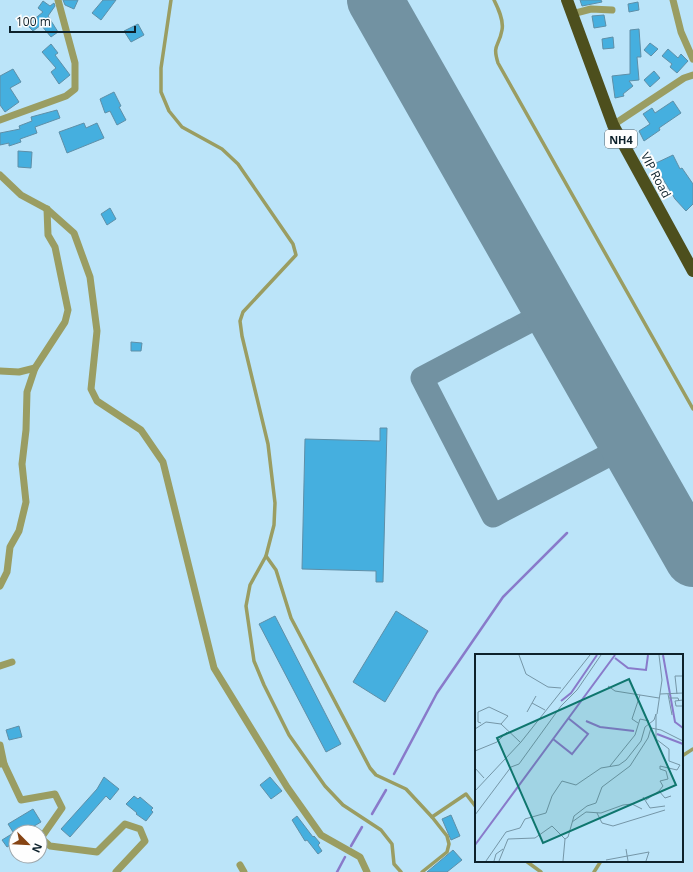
<svg xmlns="http://www.w3.org/2000/svg" width="693" height="872" font-family="'Open Sans',sans-serif">
<rect width="100%" height="100%" fill="#bbe4f9"/>
<g fill="none" stroke-linecap="round" stroke-linejoin="round">
<g stroke="#897aca" stroke-width="2.5">
<polyline points="394,774 437,693 503,597 567,533"/>
<polyline points="372,814 386,790"/>
<polyline points="351,846 362,827"/>
<polyline points="337,872 345,857"/>
</g>
<polyline stroke="#7292a2" stroke-width="23" points="551,310 422,378 493,516 628,445"/>
<polyline stroke="#7292a2" stroke-width="56" points="375,0 693,559"/>
</g>
<g fill="#45afdf" stroke="#5e8fa8">
<polygon points="63,0 78,0 74,9 65,5"/>
<polygon points="103,0 116,0 101,20 92,13"/>
<polygon points="580,0 601,0 602,2 582,6"/>
<polygon points="43,1 50,6 54,3 55,6 48,16 58,32 51,37 41,25 33,31 27,25 43,12 38,8"/>
<polygon points="638,2 639,10 629,12 628,4"/>
<polygon points="604,15 606,26 594,28 592,16"/>
<polygon points="138,24 144,35 131,42 124,31"/>
<polygon points="639,29 641,57 637,57 639,80 629,81 633,86 623,94 624,96 615,98 612,76 630,74 630,30"/>
<polygon points="613,37 614,48 603,49 602,39"/>
<polygon points="650,43 658,49 651,56 644,50"/>
<polygon points="51,44 58,53 55,55 70,75 59,84 51,72 56,68 42,52"/>
<polygon points="668,49 678,58 681,54 688,61 677,73 670,67 672,64 662,56"/>
<polygon points="13,69 21,82 10,88 19,102 5,112 0,105 0,76"/>
<polygon points="654,71 660,78 650,87 644,80"/>
<polygon points="114,92 121,106 119,107 126,120 117,125 110,111 105,113 100,99"/>
<polygon points="673,101 681,113 659,128 660,130 644,141 639,131 650,124 643,114 652,108 655,113"/>
<polygon points="57,110 60,118 35,127 37,133 20,139 21,142 9,146 9,143 0,145 0,133 20,129 19,126 32,121 31,117"/>
<polygon points="84,123 86,128 97,123 104,138 67,153 59,132"/>
<polygon points="18,151 32,152 31,168 18,167"/>
<polygon points="673,155 680,169 682,168 693,184 693,204 686,211 675,199 654,164"/>
<polygon points="110,208 116,219 107,225 101,214"/>
<polygon points="131,342 142,343 141,351 131,351"/>
<polygon points="380,428 387,428 383,582 376,582 376,571 302,569 305,439 380,441"/>
<polygon points="396,611 428,631 385,702 353,682"/>
<polygon points="275,616 341,744 326,752 259,624"/>
<polygon points="19,726 22,737 9,740 6,730"/>
<polygon points="104,777 119,789 110,800 106,796 70,837 61,829 97,789"/>
<polygon points="270,777 282,791 271,799 260,785"/>
<polygon points="134,796 138,799 140,797 153,808 151,810 153,812 146,821 136,814 137,813 126,804"/>
<polygon points="33,809 41,822 24,832 16,832 16,842 7,847 2,840 15,832 13,832 8,824"/>
<polygon points="451,815 460,836 451,840 442,819"/>
<polygon points="297,816 313,837 314,836 320,843 318,845 322,851 318,854 307,840 305,841 292,820"/>
<polygon points="453,850 462,860 447,872 427,872"/>
</g>
<g fill="none" stroke-linecap="round" stroke-linejoin="round">
<g stroke="#9a9d62" stroke-width="3.5">
<polyline points="171,0 161,68 161,92 169,111 182,127 222,149 238,164 293,244 296,255 243,312 240,321 242,336 268,444 275,503 274,525 266,556 250,585 246,606 254,661 264,685 289,735 325,786 343,805 381,830 392,844 394,864 401,872"/>
<path d="M494 0C498 8 504 20 502 30 499 47 492 44 498 63L693 409"/>
<polyline points="266,556 276,570 291,618 370,768 376,775 406,789 432,817 447,836 449,844 447,852 422,872"/>
<polyline points="682,756 693,749"/>
<polyline points="432,817 466,794 476,807"/>
<polyline points="526,861 541,872"/>
<polyline points="594,872 601,861"/>
</g>
<g stroke="#9a9d62" stroke-width="7">
<polyline points="673,0 681,32 693,59"/>
<polyline points="572,14 591,9 612,10"/>
<polyline points="0,120 66,96 75,89 75,63 58,0"/>
<polyline points="613,125 684,78 693,75"/>
<polyline points="0,175 21,195 47,209 74,233 90,277 97,331 91,389 97,401 141,430 163,462 214,668 287,787 321,835 360,857 367,872"/>
<polyline points="0,371 19,372 35,368"/>
<polyline points="0,586 7,572 10,547 19,531 26,502 22,464 26,430 27,392 35,368 65,322 68,310 55,247 48,235 47,209"/>
<polyline points="0,666 12,662"/>
<polyline points="0,745 4,764"/>
<polyline points="0,764 4,764 21,800 55,794 62,808 41,838 50,846 97,852 125,824 140,829 145,841 116,872"/>
<polyline points="240,865 244,872"/>
</g>
<polyline stroke="#4d4f1d" stroke-width="12" points="567,0 613,125 693,271"/>
</g>
<g text-anchor="middle" dominant-baseline="central" stroke-width="4" stroke-linejoin="round" paint-order="stroke">
<rect fill="#fefefe" stroke="#55636a" stroke-width="1" x="605" y="130" width="32" height="18" rx="3"/>
<g font-size="11" font-weight="bold" fill="#0d212b">
<text x="621" y="139">NH4</text>
</g>
<g font-size="12" fill="#0d212b" stroke="#fefefe">
<text transform="translate(656 175) rotate(62)">VIP Road</text>
</g>
</g>
<g transform="translate(475 654)">
<rect width="208" height="208" fill="#bbe4f9"/>
<path fill="none" stroke="#897aca" stroke-width="2" d="M188 1 200 68 208 74M140 4 153 14 171 16 173 1M86 47 96 39 122 1M111 67 125 73 159 77M182 80 208 90M78 85 97 100 113 80 93 64M0 191 140 1"/>
<path fill="none" stroke="#7596a7" stroke-width="1" d="M44 1 51 20 73 33 86 34M133 32 140 37 184 44M185 40 208 39M193 40 197 61M202 40 200 22H208M194 44H203L204 47M208 46 200 47 201 52H208M57 49 70 56M52 58 61 42M182 60 187 26 184 1M6 69 3 68V58L14 53 33 62 26 70M163 69 157 65 165 41M0 75 11 68 26 70 45 88M0 97 22 88 32 78M135 112 160 81 165 65 174 67M0 114 9 124M0 137 46 88 115 1M168 143 175 154 190 152M171 146 184 137M122 159 127 169 138 172 190 156M0 161 36 113 44 110 86 52 102 36 126 1M97 168 111 158 126 159 148 151 157 150 167 155M151 195 153 207M131 206 174 198 171 207M11 207 31 178 45 174 50 165 71 159 77 142 87 127 101 131 126 114 144 111 151 106 166 87 170 73 179 66 181 60V85L194 95V107L205 111 202 116 185 112V115L191 117 193 125 185 127 188 132 184 137 190 144 196 142M19 207 21 200 28 195M24 207 33 185 60 184 77 172 90 185 93 183 99 162 112 152 121 149 127 133 155 112 173 84 176 74 186 76 208 87M88 207 90 185"/>
<path fill="#0f766e" fill-opacity="0.15" stroke="#0f766e" stroke-width="2" d="M154 25 201 131 68 189 22 84Z"/>
<rect width="208" height="208" fill="none" stroke="#0d212b" stroke-width="2"/>
</g>
<g transform="translate(28 844) rotate(114)"><circle r="19" fill="#fefefe" stroke="#9ea6aa"/>
<path d="M0-3L7 15L0 10L-7 15Z" fill="#864414"/>
<text y="-6" font-size="11" font-weight="bold" text-anchor="middle" fill="#0d212b">N</text>
</g>
<path d="M10 26v6h125v-6" fill="none" stroke="#0d212b" stroke-width="2"/>
<text x="16" y="26" font-size="12" fill="#0d212b" stroke="#fefefe" stroke-width="3" paint-order="stroke">100 m</text>
</svg>
